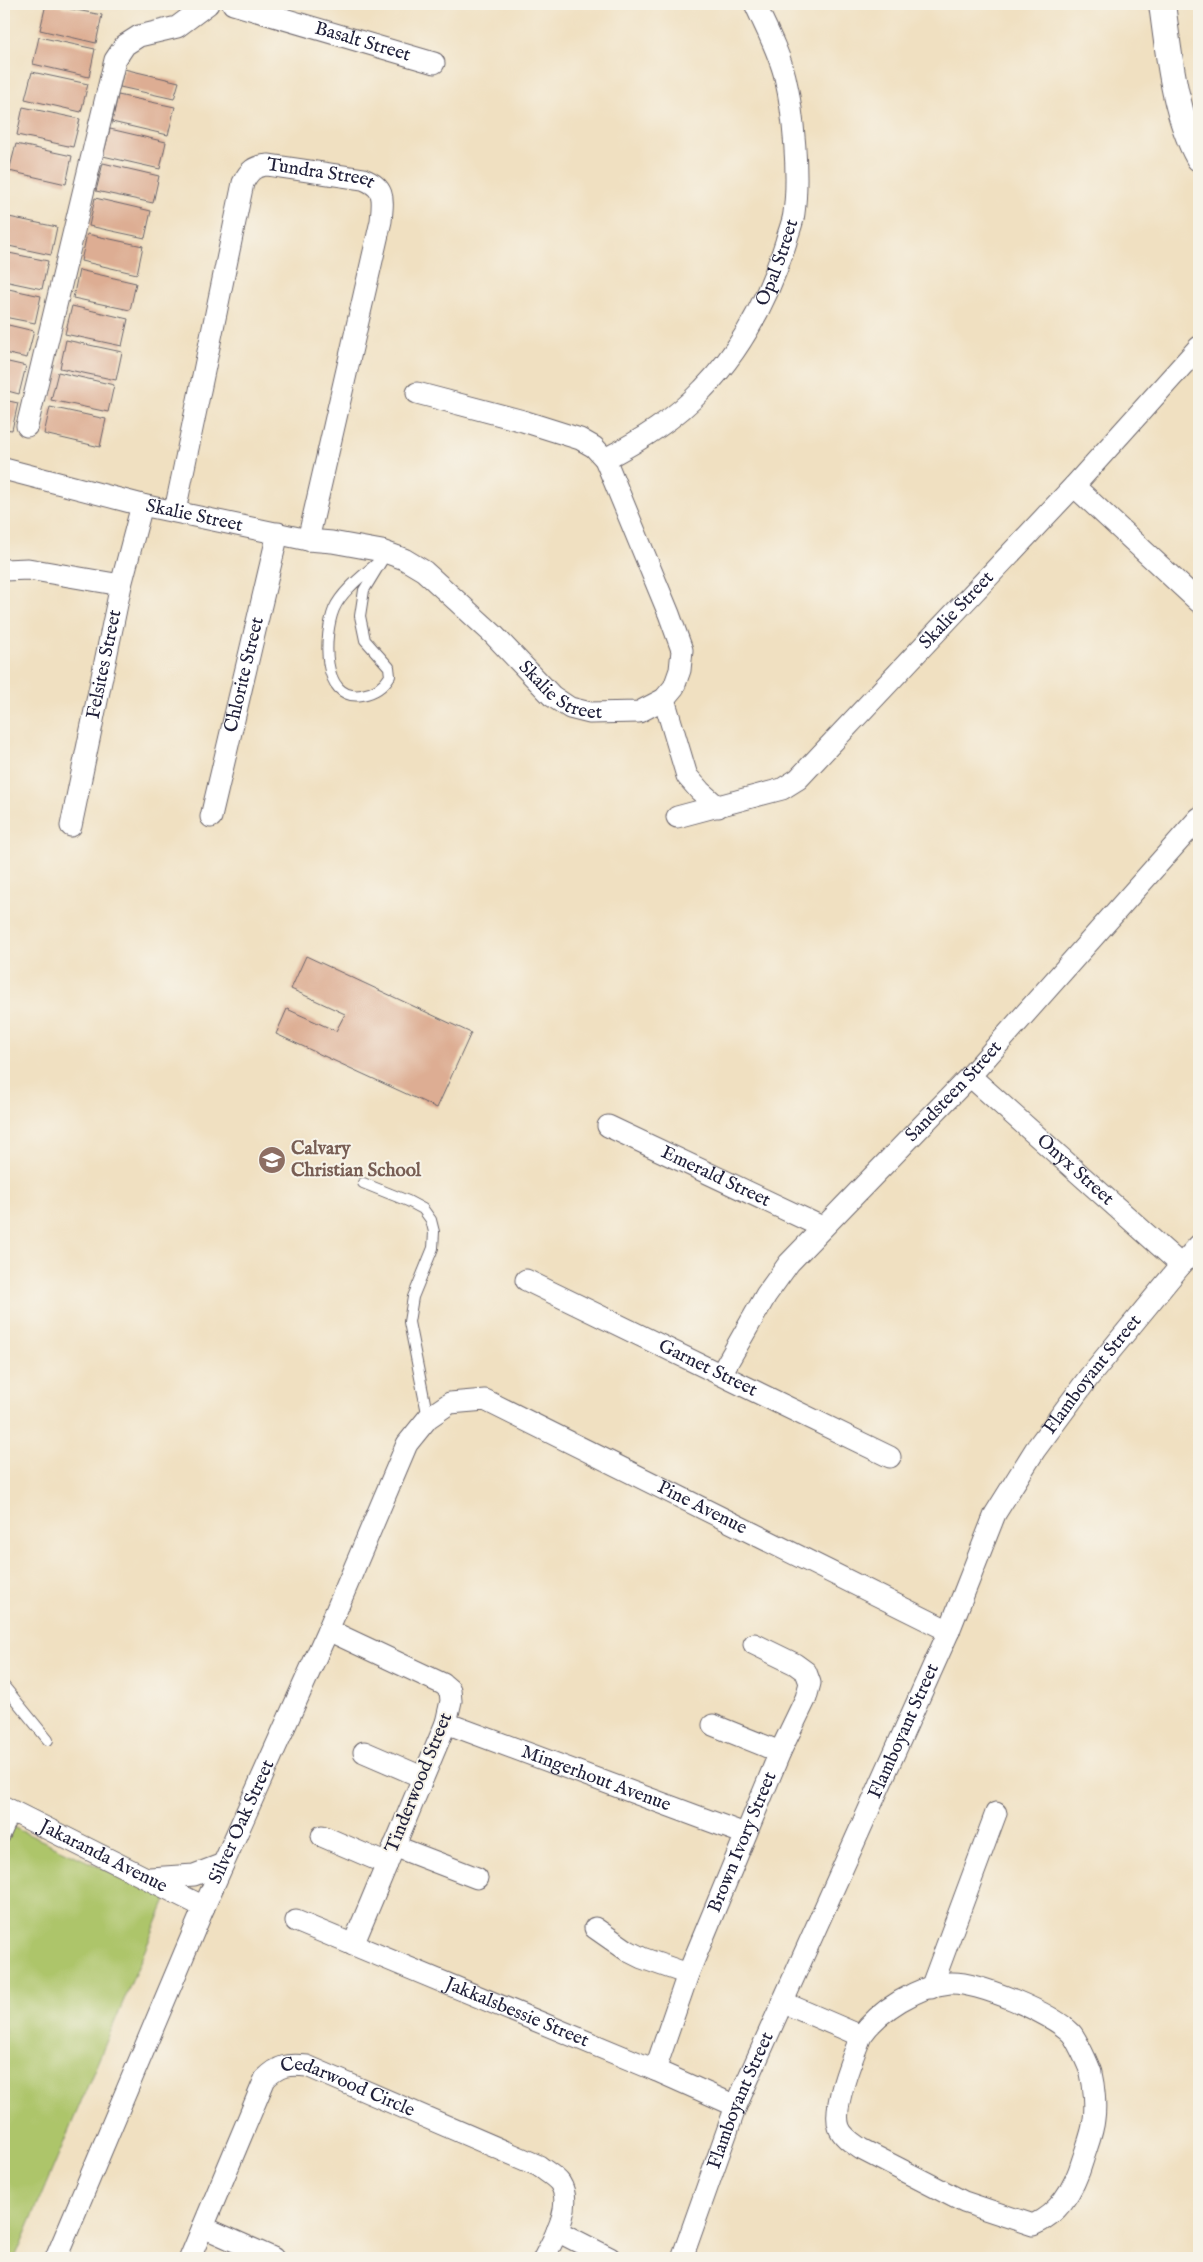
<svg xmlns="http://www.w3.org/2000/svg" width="1203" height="2262" font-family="'IM FELL English',serif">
<rect width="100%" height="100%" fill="#f7f3e8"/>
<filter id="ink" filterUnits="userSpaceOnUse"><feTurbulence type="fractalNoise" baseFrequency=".02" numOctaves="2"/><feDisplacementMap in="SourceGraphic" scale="10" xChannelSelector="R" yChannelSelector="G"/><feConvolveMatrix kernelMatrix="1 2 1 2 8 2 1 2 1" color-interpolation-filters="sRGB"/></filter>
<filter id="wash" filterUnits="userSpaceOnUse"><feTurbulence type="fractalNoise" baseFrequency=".0096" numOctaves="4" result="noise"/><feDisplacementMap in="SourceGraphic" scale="20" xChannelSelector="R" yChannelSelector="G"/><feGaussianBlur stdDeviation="1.12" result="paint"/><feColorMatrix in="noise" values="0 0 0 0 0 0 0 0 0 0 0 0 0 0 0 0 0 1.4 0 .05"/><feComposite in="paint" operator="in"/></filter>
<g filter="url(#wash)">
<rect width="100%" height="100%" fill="#f0e0c1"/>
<polygon fill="#adc56b" stroke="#687453" points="4,1823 167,1898 15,2258 4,2258"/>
<g id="blocks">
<g fill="#ddad93">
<polygon points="46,4 102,15 96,43 40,30"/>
<polygon points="88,4 106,4 105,8"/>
<polygon points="39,37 95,49 89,77 33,64"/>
<polygon points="124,69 179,82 174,99 120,87"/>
<polygon points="32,72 88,84 81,112 25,99"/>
<polygon points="118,95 175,107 168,135 112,122"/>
<polygon points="23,107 80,119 73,147 17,135"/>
<polygon points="110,129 166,142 160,169 103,156"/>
<polygon points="16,144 72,156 66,184 9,171"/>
<polygon points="103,163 159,176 153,203 96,191"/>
<polygon points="95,198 151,211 145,238 89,226"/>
<polygon points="4,216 57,227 51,255 4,245"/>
<polygon points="87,234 143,246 137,274 81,261"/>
<polygon points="4,252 48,261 42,289 4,281"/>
<polygon points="79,270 136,283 130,310 73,298"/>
<polygon points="4,288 41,296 35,323 4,317"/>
<polygon points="72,306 128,319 122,346 65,334"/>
<polygon points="4,324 34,331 27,358 4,353"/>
<polygon points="66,340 122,352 116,380 60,368"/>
<polygon points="4,361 26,366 19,394 4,390"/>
<polygon points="58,372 114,385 108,412 51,400"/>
<polygon points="4,400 18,403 12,430 4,429"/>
<polygon points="50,407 106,419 100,447 44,434"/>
<polygon points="306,956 471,1033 437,1108 276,1034 287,1009 336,1031 345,1014 291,989"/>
</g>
</g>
</g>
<g filter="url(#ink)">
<use href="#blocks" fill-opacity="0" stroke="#6a646a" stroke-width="1"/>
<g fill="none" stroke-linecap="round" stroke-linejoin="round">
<g stroke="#6a646a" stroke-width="12">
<g id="service">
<path d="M386 554 364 590 360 616 365 640 389 667 390 676C384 686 374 693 362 695 320 702 324 633 334 609 343 588 372 569 388 553"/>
<polyline points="363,1183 408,1201 423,1209 431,1220 434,1232 433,1248 413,1297 409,1322 428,1418"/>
<polyline points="4,1686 48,1740"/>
<polyline points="4,1838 15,1813"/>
</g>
</g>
<g stroke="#6a646a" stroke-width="23">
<g id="minor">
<path id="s1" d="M233 4 434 63"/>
<polyline points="27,426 115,60 125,45 139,36 177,27 208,4"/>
<path id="s2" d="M605 459C641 440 675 419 703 389 743 348 769 296 786 242 788 233 793 223 794 213 799 176 794 114 785 77 779 52 766 28 755 4"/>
<path id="s3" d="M4 469 142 505 308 540 332 542 382 551 404 559 424 571 493 634 552 696 570 708 590 713 639 712 664 699 674 687 680 670 682 650 669 614 605 459 594 447 580 439 523 421 417 393"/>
<polyline points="1074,486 1199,602"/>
<path id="s4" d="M175 511 243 183C249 171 254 166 268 165L363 179C386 188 383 199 381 221L308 540"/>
<polyline points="4,570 28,569 121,585"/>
<polyline points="664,699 687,776 700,791 718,807"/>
<path id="s5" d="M211 817 278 533"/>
<path id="s6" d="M677 817 782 789 798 779 1074 486 1199 347"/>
<path id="s7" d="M71 826 121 585 142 505"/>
<path id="s8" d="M970 1076 1181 1265"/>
<path id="s9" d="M608 1126 822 1227"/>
<path id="s10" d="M526 1280 890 1457"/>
<path id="s11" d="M721 1374 766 1295 789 1263 970 1076 1199 818"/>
<polyline points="328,1630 443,1684 450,1690 451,1701 446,1723 353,1945"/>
<path id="s12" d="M446 1723 745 1834"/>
<polyline points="713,1725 780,1752"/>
<polyline points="364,1752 422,1777"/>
<path id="s13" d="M4 1807 204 1907"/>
<polyline points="322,1836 387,1864"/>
<polyline points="394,1846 477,1878"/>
<polyline points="150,1878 194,1875 223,1864"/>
<path id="s14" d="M296 1921 655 2070 736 2106"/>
<polyline points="595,1928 628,1951 642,1958 688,1974"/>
<polyline points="931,1988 996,1813"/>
<path d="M782 2002 861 2036C853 2056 832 2106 839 2127 842 2137 854 2144 861 2149L964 2202 1033 2225C1060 2213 1075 2187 1083 2159 1087 2146 1093 2132 1094 2119 1096 2106 1094 2086 1091 2073 1089 2066 1076 2038 1071 2033 1052 2013 976 1981 950 1983 918 1986 879 2010 861 2036"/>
<path id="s15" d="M655 2070 688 1974 780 1752 806 1698 810 1683 806 1672 795 1664 754 1644"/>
<polyline points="203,2227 273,2258"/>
<polyline points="557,2231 610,2258"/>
<path id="s16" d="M56 2258 204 1907 328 1630 407 1444 428 1418 450 1403 485 1400 949 1631"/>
<path id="s17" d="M190 2258 265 2079C279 2065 288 2064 307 2066L539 2166C545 2171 556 2177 560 2183 574 2205 554 2238 544 2258"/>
<path id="s18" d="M682 2258 736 2106 949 1631 995 1514 1035 1450 1089 1377 1181 1265 1199 1245"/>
</g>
</g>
<g stroke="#6a646a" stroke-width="28">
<path id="tertiary" d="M1162 4C1169 55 1174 113 1199 158"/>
</g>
<use href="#service" stroke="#fff" stroke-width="10"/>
<use href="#minor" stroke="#fff" stroke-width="21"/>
<use href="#tertiary" stroke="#fff" stroke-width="26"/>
</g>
</g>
<defs>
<g id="school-disc" transform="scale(1.4375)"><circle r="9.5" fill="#8d6e63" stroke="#f7f3e8"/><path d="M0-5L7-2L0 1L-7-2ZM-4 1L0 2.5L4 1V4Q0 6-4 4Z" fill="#fff"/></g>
</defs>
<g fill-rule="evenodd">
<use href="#school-disc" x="272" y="1160"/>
</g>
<g text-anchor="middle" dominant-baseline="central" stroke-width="4" stroke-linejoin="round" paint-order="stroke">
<g font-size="19" fill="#22223b" stroke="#f7f3e8">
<text stroke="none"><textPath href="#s1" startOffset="135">Basalt Street</textPath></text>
<text stroke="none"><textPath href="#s4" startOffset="421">Tundra Street</textPath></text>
<text stroke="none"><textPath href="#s2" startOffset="269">Opal Street</textPath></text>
<text stroke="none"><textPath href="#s3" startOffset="196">Skalie Street</textPath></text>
<text stroke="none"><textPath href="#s6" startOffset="359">Skalie Street</textPath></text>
<text stroke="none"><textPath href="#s7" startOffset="165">Felsites Street</textPath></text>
<text stroke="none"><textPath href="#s5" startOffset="146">Chlorite Street</textPath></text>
<text stroke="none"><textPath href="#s3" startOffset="618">Skalie Street</textPath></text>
<text stroke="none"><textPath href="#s11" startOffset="368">Sandsteen Street</textPath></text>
<text stroke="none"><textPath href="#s8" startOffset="141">Onyx Street</textPath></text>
<text stroke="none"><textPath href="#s9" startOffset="119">Emerald Street</textPath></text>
<text stroke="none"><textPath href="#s10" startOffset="202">Garnet Street</textPath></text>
<text stroke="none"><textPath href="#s18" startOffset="978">Flamboyant Street</textPath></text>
<text stroke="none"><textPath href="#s16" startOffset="1224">Pine Avenue</textPath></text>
<text stroke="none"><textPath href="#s18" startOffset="572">Flamboyant Street</textPath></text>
<text stroke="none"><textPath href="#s12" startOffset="160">Mingerhout Avenue</textPath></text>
<text transform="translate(419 1783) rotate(-68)">Tinderwood Street</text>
<text stroke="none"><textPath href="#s16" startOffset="474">Silver Oak Street</textPath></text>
<text stroke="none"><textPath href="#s15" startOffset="244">Brown Ivory Street</textPath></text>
<text stroke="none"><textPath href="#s13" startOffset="111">Jakaranda Avenue</textPath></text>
<text stroke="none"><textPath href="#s14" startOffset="239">Jakkalsbessie Street</textPath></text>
<text stroke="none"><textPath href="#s17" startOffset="285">Cedarwood Circle</textPath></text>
<text stroke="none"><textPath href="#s18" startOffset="168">Flamboyant Street</textPath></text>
</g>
<g font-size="19" font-weight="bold" fill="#785e54" stroke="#f7f3e8" text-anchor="start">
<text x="291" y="1149">Calvary<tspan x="291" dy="22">Christian School</tspan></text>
</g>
</g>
<rect width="1203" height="2262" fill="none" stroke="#f7f3e8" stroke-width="20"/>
</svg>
